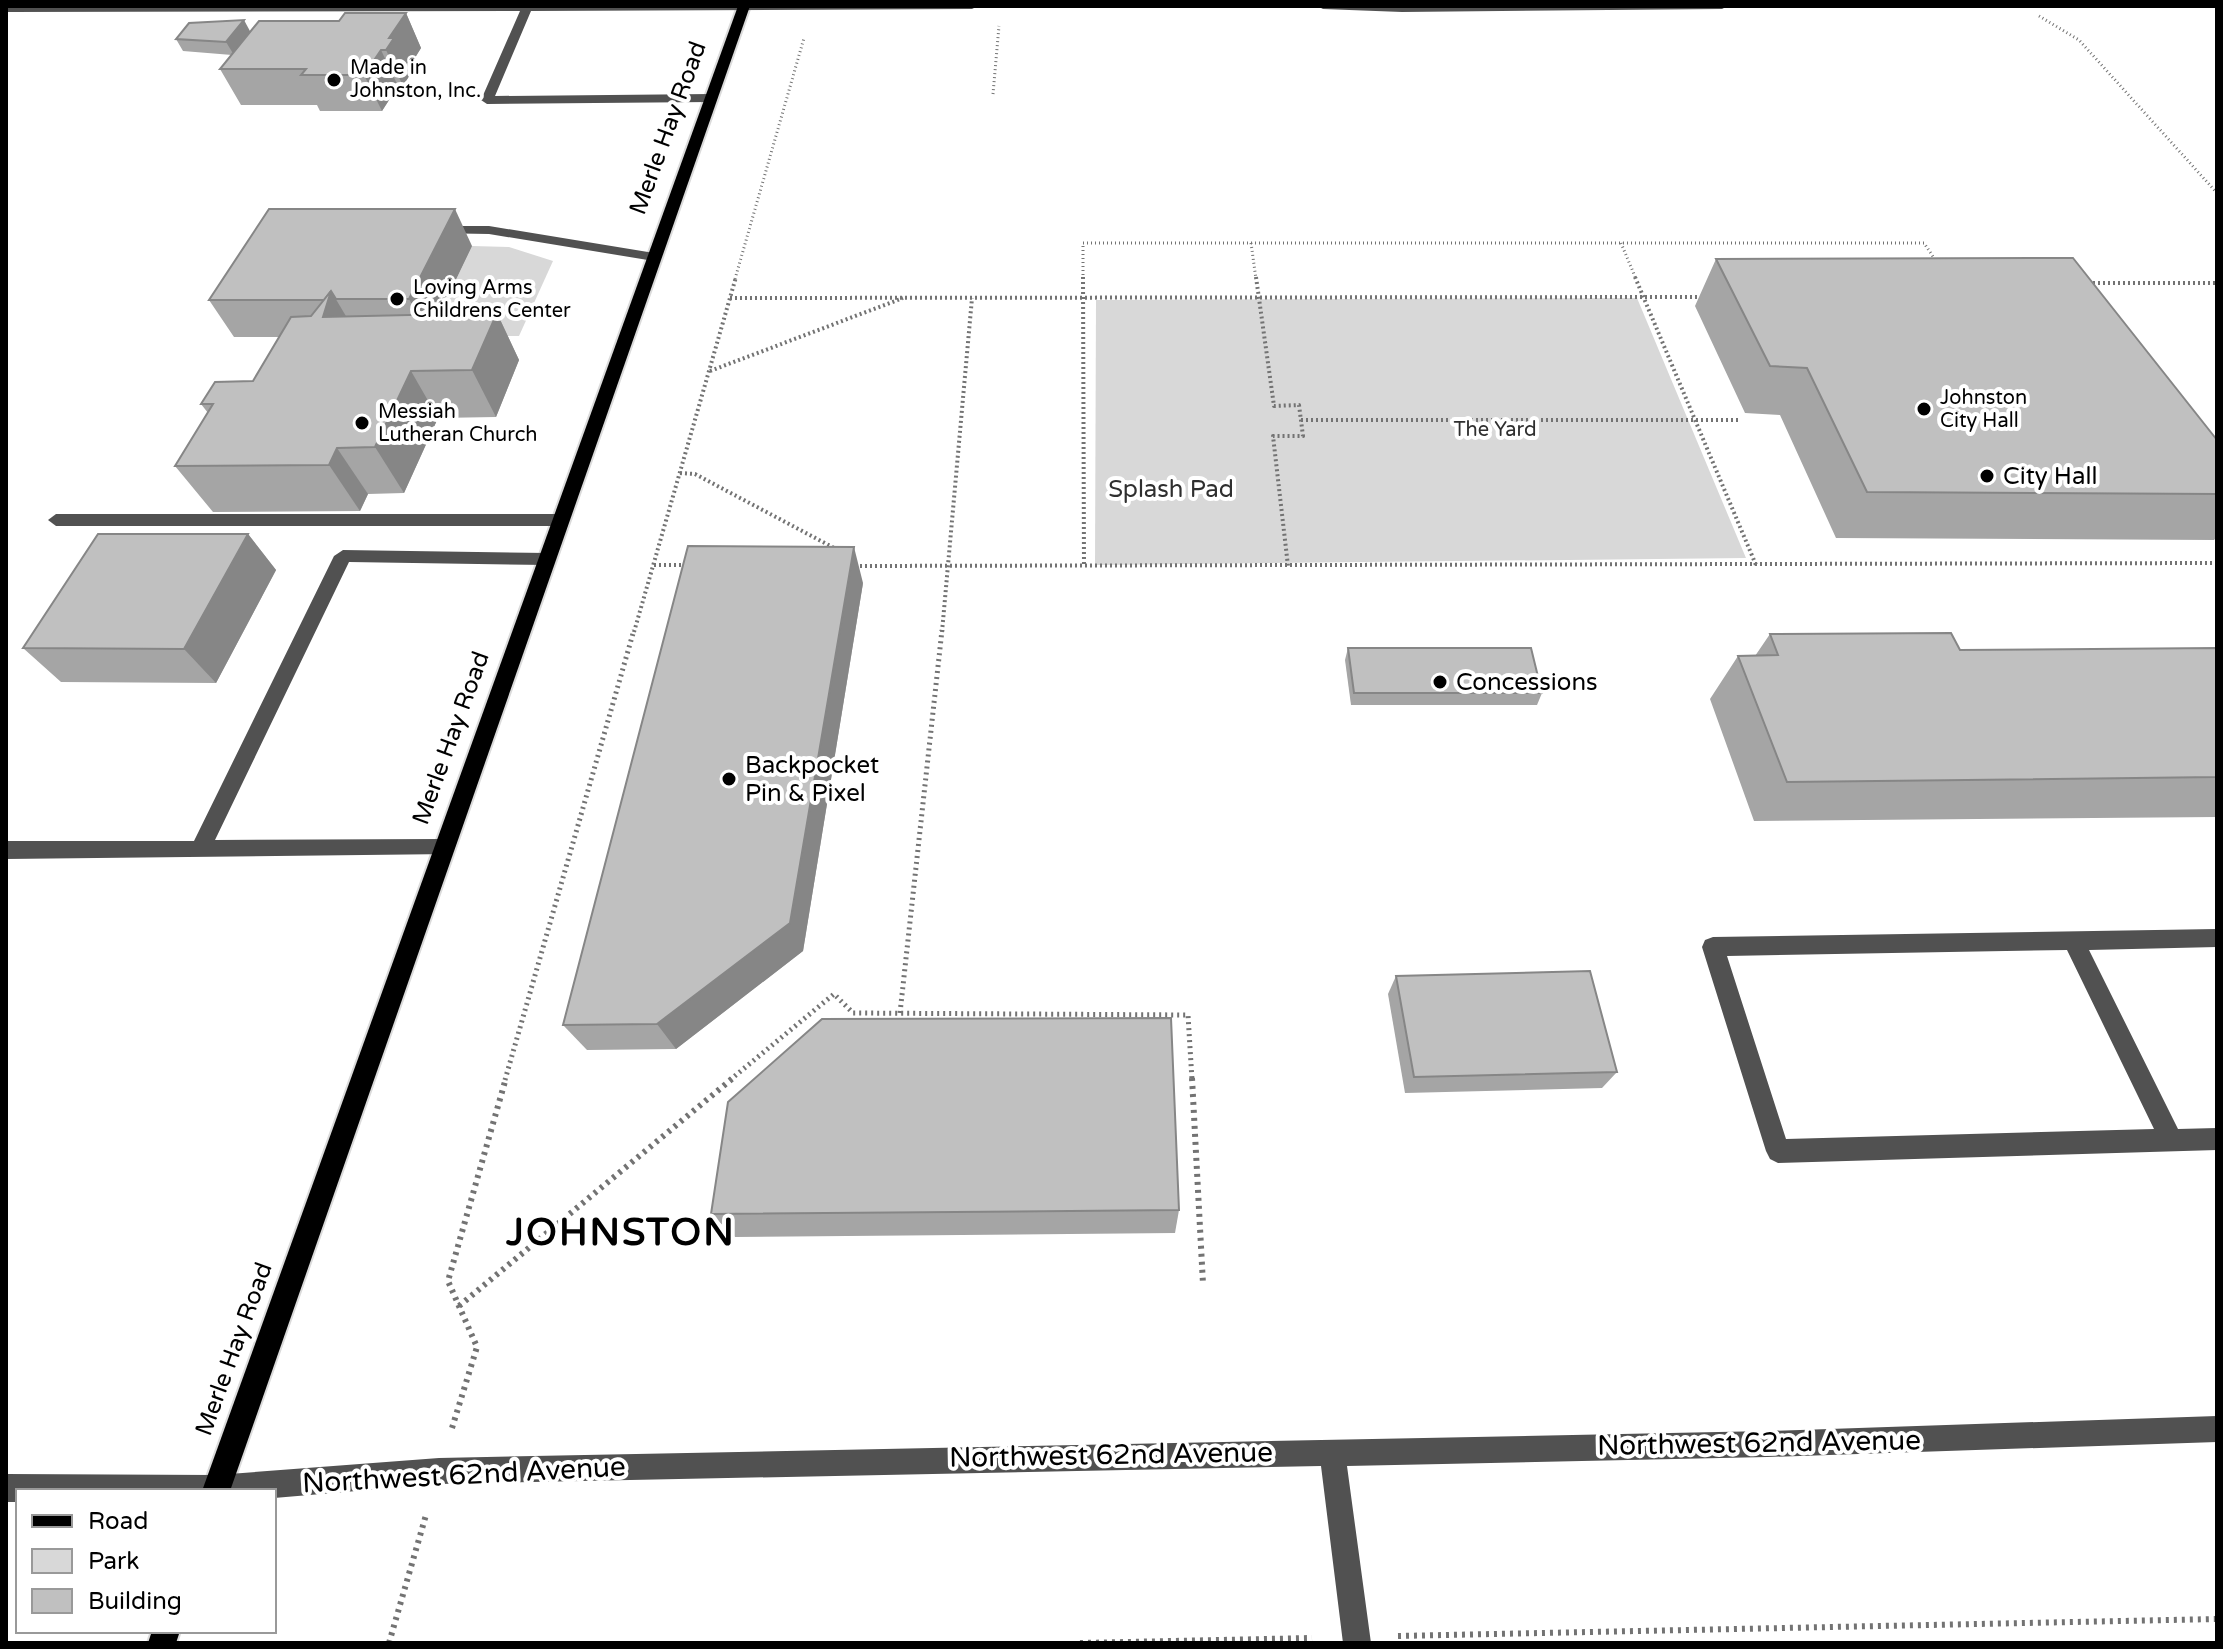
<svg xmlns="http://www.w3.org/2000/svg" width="2223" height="1649" font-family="'Varela Round',sans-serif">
<rect width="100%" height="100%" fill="#fff"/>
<g fill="#d8d8d8">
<polygon points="472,246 509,247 553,261 519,336 429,336"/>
<polygon points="1637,298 1746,558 1095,565 1096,300"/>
</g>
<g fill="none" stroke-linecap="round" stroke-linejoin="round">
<g stroke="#dbdbdb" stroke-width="4">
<g id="major">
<polygon points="738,6 750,6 230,1491 202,1491"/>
<polygon points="152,1631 180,1631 176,1643 148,1643"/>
</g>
</g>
<g stroke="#737373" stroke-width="3" stroke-dasharray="1 3" stroke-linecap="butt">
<polyline points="2039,16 2079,40 2217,193"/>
<polyline points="993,94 999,26"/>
<polyline points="1251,243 1256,279"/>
<polyline points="1621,243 1636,279"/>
<polyline points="735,279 804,38"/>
<polyline points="1083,279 1083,243 1924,243 1938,264"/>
</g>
<g stroke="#737373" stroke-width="4" stroke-dasharray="2 3" stroke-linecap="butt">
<polyline points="1083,277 1084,567"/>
<polyline points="1256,277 1274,406 1299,405 1303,436 1273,436 1288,566"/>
<polyline points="1635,277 1756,565"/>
<polyline points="2088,283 2217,283"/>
<polyline points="730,298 1705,297"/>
<polyline points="710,371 903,298"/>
<polyline points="1301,420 1740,420"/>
<polyline points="680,473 695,474 836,549"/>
<polyline points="654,565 689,565"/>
<polyline points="855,566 2217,563"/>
<polyline points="634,632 736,277"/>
<polyline points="942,632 972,298"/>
</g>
<g stroke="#737373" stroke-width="5" stroke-dasharray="2 4" stroke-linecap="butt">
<polyline points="900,1013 942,630"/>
<polyline points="505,1080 634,630"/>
<polyline points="730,1080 834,994 853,1013 1188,1015 1192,1080"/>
</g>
<g stroke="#737373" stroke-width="6" stroke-dasharray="3 5" stroke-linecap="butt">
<polyline points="1192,1078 1203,1284"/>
<polyline points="459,1306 733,1078"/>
<polyline points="452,1428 477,1347 448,1281 506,1078"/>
<polyline points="1398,1636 2217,1619"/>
<polyline points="389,1643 426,1515"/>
<polyline points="1080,1643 1312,1638"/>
</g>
<g fill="#515151" fill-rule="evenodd">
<polygon points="6,6 978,6 972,9 531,11 495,96 711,94 717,98 711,102 487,104 481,100 520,11 6,12"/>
<polygon points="1317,6 1728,6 1722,9 1402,12 1323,9"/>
<polygon points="437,226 489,226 654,253 661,257 654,261 489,234 432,233 430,230"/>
<polygon points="56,514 560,514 568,520 560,526 56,526 48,520"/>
<polygon points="343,550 547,553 556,559 547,565 349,562 215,840 444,839 451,842 454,848 451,854 6,859 6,841 194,841 334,556"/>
<path d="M2217 929V947L2089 950 2178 1129 2217 1128V1150L1778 1163 1770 1159 1766 1151 1702 947 1705 940 1713 937ZM2067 950 2154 1129 1786 1139 1727 956Z"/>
<polygon points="2217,1416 2217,1442 1767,1457 1347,1466 1371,1643 1343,1643 1321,1466 439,1484 274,1498 274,1491 18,1491 18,1502 6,1502 6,1474 216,1475 439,1458 1767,1431"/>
</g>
<use href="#major" fill="#000" fill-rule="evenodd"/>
</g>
<g fill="#a5a5a5">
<polygon points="406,13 421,48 408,69 411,73 403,86 398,86 382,111 320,111 317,105 241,105 220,69 232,55 183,51 176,39 250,32"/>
<polygon points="472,246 439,314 497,313 519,360 496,417 438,418 404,493 368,494 360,511 213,512 175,466 208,413 201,404 253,381 279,337 234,337 209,300"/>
<polygon points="1716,259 2217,440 2217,537 2214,540 1836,538 1780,415 1745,413 1695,306"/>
<polygon points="248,534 276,570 216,683 61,682 23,648"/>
<polygon points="863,583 803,951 676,1049 587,1050 563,1025"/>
<polygon points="1770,634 1960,650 2217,650 2217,817 1754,821 1710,699 1738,656 1755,656"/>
<polygon points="1348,648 1542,693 1537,705 1351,705 1345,660"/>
<polygon points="1396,976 1617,1072 1602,1088 1405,1093 1388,994"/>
<polygon points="1179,1210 1175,1233 735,1237 711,1214"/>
</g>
<g fill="#868686">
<polygon points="406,13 421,48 408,69 411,73 403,86 386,50 389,38"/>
<polygon points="244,20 251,33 234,55 226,42"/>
<polygon points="381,50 398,86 382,111 364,75"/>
<polygon points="455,209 472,246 429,336 409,299"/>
<polygon points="331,291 359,338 323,317"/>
<polygon points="497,313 519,360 496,417 472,370"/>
<polygon points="411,371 438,418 404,493 375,447"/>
<polygon points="337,448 368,494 360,511 329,465"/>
<polygon points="248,534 276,570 216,683 184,649"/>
<polygon points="854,547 863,583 803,951 676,1049 657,1024"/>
</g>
<g fill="#c0c0c0" stroke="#868686" stroke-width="2">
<polygon points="345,13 406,13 389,38 394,38 386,50 381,50 364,75 301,75 306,69 220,69 259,21 339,21"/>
<polygon points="244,20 226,42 176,39 189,23"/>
<polygon points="269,209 455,209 409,299 336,299 331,291 324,300 209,300"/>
<polygon points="2073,258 2217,440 2217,494 1867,492 1807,368 1770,366 1716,259"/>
<polygon points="331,291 323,317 497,313 472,370 411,371 375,447 337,448 329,465 175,466 213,404 201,404 215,382 253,381 291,317 311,316"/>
<polygon points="98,534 248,534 184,649 23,648"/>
<polygon points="688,546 854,547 790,923 657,1024 563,1025"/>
<polygon points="1951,633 1960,650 2216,648 2217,777 1787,782 1738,656 1778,655 1770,634"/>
<polygon points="1348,648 1531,648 1542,693 1354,693"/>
<polygon points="1590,971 1617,1072 1414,1077 1396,976"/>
<polygon points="1171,1018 1179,1210 711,1214 728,1102 822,1019"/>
</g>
<g fill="#000" stroke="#fff" stroke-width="3">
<circle cx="334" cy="80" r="8"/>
<circle cx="397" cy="299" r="8"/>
<circle cx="1924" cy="409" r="8"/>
<circle cx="362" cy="423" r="8"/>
<circle cx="1987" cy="476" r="8"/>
<circle cx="1440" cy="682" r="8"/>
<circle cx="729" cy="779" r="8"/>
</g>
<g text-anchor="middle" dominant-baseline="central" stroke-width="8" stroke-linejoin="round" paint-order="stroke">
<g font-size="20" fill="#000" stroke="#fff" text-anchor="start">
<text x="350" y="68">Made in<tspan x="350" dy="23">Johnston, Inc.</tspan></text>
<text x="413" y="288">Loving Arms<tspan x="413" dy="23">Childrens Center</tspan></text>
<text x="1940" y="398">Johnston<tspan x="1940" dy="23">City Hall</tspan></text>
<text x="378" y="412">Messiah<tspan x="378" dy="23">Lutheran Church</tspan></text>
</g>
<g font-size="20" fill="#2f2f2f" stroke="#fff">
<text x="1495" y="430">The Yard</text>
</g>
<g font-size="24" fill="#000" stroke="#fff">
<text transform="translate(668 128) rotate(-70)">Merle Hay Road</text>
<text transform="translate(451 738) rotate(-70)">Merle Hay Road</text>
<text transform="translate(234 1349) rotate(-70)">Merle Hay Road</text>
</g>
<g font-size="24" fill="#000" stroke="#fff" text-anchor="start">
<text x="2003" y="476">City Hall</text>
<text x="1456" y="682">Concessions</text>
<text x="745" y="765">Backpocket<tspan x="745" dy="28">Pin &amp; Pixel</tspan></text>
</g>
<g font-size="24" fill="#2f2f2f" stroke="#fff">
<text x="1171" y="489">Splash Pad</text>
</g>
<g font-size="28" fill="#000" stroke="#fff">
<text transform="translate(1759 1443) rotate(-1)">Northwest 62nd Avenue</text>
<text transform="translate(1111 1455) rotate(-1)">Northwest 62nd Avenue</text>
<text transform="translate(464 1475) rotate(-3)">Northwest 62nd Avenue</text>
</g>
<g font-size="38" font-weight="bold" letter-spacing="2" fill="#000" stroke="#fff">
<text x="621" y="1233">JOHNSTON</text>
</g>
</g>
<rect width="2223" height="1649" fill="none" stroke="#000000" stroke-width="16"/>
<rect x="16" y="1489" width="260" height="144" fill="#ffffff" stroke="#999999" stroke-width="2"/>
<rect x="32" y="1515" width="40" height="12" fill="#000000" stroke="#999999" stroke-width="2"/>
<text x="88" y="1529" font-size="24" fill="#000000">Road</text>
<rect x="32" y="1549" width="40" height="24" fill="#d8d8d8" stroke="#999999" stroke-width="2"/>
<text x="88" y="1569" font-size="24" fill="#000000">Park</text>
<rect x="32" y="1589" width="40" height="24" fill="#c0c0c0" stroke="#999999" stroke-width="2"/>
<text x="88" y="1609" font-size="24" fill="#000000">Building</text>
</svg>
